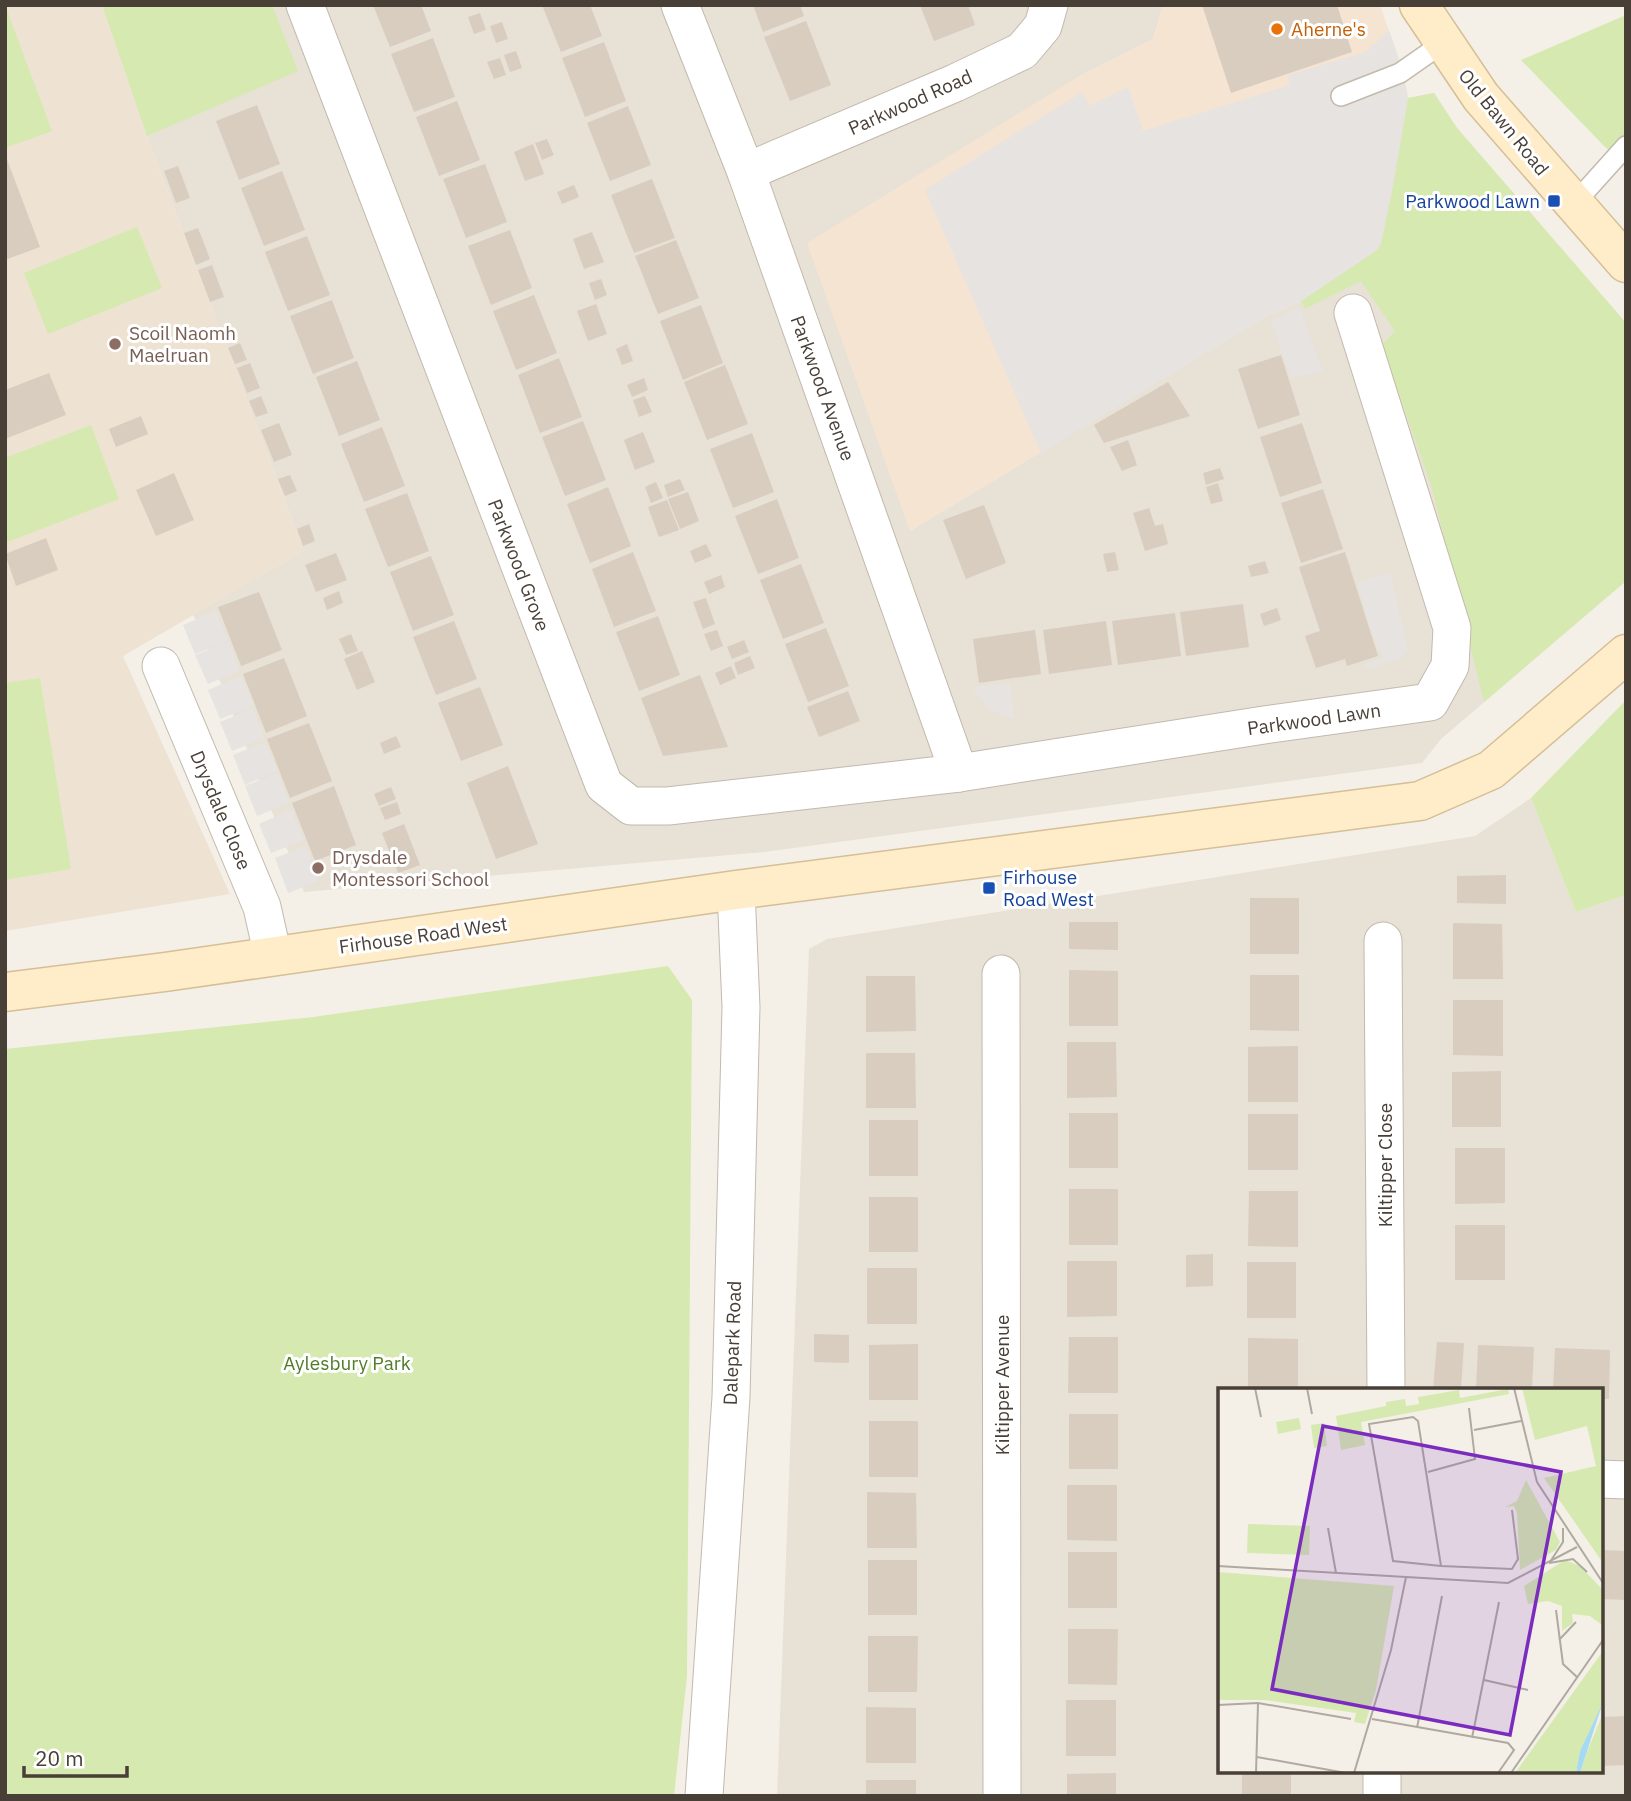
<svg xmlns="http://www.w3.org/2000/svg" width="1631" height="1801" font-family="'IBM Plex Sans',sans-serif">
<rect width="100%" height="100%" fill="#f4f0e8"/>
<g fill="#e8e1d6" fill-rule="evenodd">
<polygon points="102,5 1163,5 1153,39 1078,77 910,531 1265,317 1301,301 1377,250 1408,98 1434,93 1457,128 1626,323 1626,581 1441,739 1422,763 764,852 304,892 193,614 304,551 147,136"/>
<path d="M1531 798 1576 912 1626 895V1796H777L809 949 827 939 1475 836ZM1220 1390H1601V1771H1220Z"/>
</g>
<polygon fill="#f6e4d3" points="1163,5 1380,5 1403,71 1408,98 1301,301 1265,317 910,531 807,243 1078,77 1153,39"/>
<polygon fill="#eee3d2" points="5,5 102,5 147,136 304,551 123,656 230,894 5,931"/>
<g fill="#d5e9b0">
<polygon points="5,5 52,131 5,148"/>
<polygon points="102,5 272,5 298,71 147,136"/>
<polygon points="1626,15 1626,165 1604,146 1521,60"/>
<polygon points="1434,93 1457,128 1626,323 1626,581 1484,702 1432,488 1389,366 1380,347 1395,331 1361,281 1305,309 1301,301 1377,250 1392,191 1408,98"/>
<polygon points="137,227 162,288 48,334 24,273"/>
<polygon points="91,425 119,499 5,543 5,458"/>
<polygon points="40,678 71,869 5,880 5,683"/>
<polygon points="1626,700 1626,895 1576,912 1531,798"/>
<polygon points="668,966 692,1000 687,1676 674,1796 5,1796 5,1049 313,1017"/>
</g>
<g fill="#e6e3e0">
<polygon points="1389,30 1403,71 1408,98 1392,191 1381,244 1377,250 1301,301 1265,317 1041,453 925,190 1082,92 1090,106 1128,87 1143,131 1290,85 1288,75 1366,52"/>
<polygon points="1299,307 1323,371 1291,379 1271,321"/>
<polygon points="1390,572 1408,649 1399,660 1366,669 1364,664 1383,658 1375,643 1357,583"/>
<polygon points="216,611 228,641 195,654 183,625"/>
<polygon points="229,642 240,671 208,684 195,655"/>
<polygon points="241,676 254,706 220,719 208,690"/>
<polygon points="1010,682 1015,719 991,711 974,691 975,687"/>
<polygon points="253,708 264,738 232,751 220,722"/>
<polygon points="265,742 278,771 245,785 233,755"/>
<polygon points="278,773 289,803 257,816 245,786"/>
<polygon points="291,810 304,840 271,853 259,824"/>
<polygon points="306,846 319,881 288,893 275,858"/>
</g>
<g fill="#d9cdc0">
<polygon points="373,5 421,5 431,31 390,47"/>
<polygon points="542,5 590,5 602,36 561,52"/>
<polygon points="753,5 800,5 804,16 763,32"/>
<polygon points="920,5 968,5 975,25 934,41"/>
<polygon points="1202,5 1337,5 1352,52 1231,93"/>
<polygon points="480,13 486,30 474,34 468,17"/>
<polygon points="806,21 831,85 790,101 764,37"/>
<polygon points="502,22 508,39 496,43 490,26"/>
<polygon points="433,38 455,97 414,112 391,54"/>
<polygon points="604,42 626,101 585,117 562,58"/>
<polygon points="516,51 522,68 510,72 504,55"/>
<polygon points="500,58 506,75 494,79 487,62"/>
<polygon points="457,101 480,160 439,176 416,117"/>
<polygon points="257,105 280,164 239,180 216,121"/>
<polygon points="628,106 651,165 610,181 587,123"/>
<polygon points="547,139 554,155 542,160 535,143"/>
<polygon points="533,144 544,174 525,181 514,152"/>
<polygon points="5,154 40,247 5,260"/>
<polygon points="485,164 507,222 466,238 443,179"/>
<polygon points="178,166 190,198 176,203 164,171"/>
<polygon points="282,171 305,230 264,246 241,188"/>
<polygon points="652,179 675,238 634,253 611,195"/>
<polygon points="574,185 579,197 562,204 557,192"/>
<polygon points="198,228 210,259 196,265 184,233"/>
<polygon points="510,230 532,288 491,305 468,246"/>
<polygon points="592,232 604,262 584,269 573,239"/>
<polygon points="307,236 330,295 288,311 265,252"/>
<polygon points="676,240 699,298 658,314 635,256"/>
<polygon points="212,265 224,297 210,302 198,270"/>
<polygon points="601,279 607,295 595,300 589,283"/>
<polygon points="534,295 557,353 516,370 493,311"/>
<polygon points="332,300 354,358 313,374 290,316"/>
<polygon points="596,304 607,334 588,341 577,311"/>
<polygon points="701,305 723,363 683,380 660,321"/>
<polygon points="240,343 247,360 235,364 228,348"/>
<polygon points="627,344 633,361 622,365 616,349"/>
<polygon points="1281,355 1300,415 1258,429 1238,369"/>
<polygon points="559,358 582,417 540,433 518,375"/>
<polygon points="357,361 380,420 339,436 316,377"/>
<polygon points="250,363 260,388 247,393 237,368"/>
<polygon points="725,365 748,424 707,440 684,382"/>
<polygon points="49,373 66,415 5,439 5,390"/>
<polygon points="644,378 648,390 632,397 627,385"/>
<polygon points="1168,382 1190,416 1104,443 1094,425"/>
<polygon points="261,396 268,413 256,417 249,401"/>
<polygon points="645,396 652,412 639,417 633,400"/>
<polygon points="141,416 148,434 116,447 109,429"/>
<polygon points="583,421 606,480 565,496 542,437"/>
<polygon points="279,423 292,455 274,462 261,430"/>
<polygon points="1302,423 1322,483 1280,497 1260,437"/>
<polygon points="382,427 405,486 364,502 341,444"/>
<polygon points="643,432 655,462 635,470 624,440"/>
<polygon points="752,433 774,492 733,508 710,449"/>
<polygon points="1128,440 1137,465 1122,471 1110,447"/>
<polygon points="1220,468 1224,479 1206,485 1203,473"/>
<polygon points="174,473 194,520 156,536 136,490"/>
<polygon points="290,475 297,491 285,496 278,479"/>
<polygon points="680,479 685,490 668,497 664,485"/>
<polygon points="656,482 663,498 651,503 645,487"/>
<polygon points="1218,483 1223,501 1211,504 1206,487"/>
<polygon points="608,487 631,546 590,563 567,504"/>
<polygon points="1323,489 1343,549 1301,563 1281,503"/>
<polygon points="688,492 699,521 680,529 668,499"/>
<polygon points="407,493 429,551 388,567 365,509"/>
<polygon points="777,499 799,558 758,574 735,516"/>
<polygon points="667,500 679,530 659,537 648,507"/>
<polygon points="984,505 1006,563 966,579 943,520"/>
<polygon points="1149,508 1155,526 1163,524 1168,544 1145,551 1133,513"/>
<polygon points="309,524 315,541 303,546 297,529"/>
<polygon points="46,538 58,570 16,586 5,554"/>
<polygon points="706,544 712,556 695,563 690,551"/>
<polygon points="633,552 656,611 614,627 592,569"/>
<polygon points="1115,552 1119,570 1107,572 1103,554"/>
<polygon points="1345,552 1378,656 1347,666 1345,659 1316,668 1305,636 1320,631 1299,567"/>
<polygon points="336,553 347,580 316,592 305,565"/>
<polygon points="431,556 454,615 413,631 390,572"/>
<polygon points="1265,561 1269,573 1251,577 1248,566"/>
<polygon points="801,564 824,623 783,639 760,580"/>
<polygon points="721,575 725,587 709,594 704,582"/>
<polygon points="339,591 343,603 327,610 323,598"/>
<polygon points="259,592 282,650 241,666 218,607"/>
<polygon points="706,598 715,624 703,629 693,602"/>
<polygon points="1243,604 1249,647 1186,656 1180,612"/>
<polygon points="1277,608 1281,620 1264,626 1260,614"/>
<polygon points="1175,613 1181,656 1118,665 1112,621"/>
<polygon points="658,616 680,675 639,691 616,632"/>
<polygon points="454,621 477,679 436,695 413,637"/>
<polygon points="1106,621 1112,665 1049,674 1043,630"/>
<polygon points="826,628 849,686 808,702 785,644"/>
<polygon points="717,630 723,646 711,651 704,634"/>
<polygon points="1035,630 1041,674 979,683 973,639"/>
<polygon points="351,634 358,651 346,655 339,639"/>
<polygon points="744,640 749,652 732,659 727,647"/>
<polygon points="362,651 375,682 357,690 344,659"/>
<polygon points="750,656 755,668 738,675 734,663"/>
<polygon points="284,658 307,716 266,733 243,674"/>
<polygon points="731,666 736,678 720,685 715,673"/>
<polygon points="700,675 728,747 663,756 641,698"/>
<polygon points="480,687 503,745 461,761 438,703"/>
<polygon points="848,691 860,721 819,737 807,707"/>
<polygon points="309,723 332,781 290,798 267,739"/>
<polygon points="396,736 401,747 384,754 380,743"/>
<polygon points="508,766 538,844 496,859 467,783"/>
<polygon points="334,786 356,845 315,861 292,803"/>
<polygon points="391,787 396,799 379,806 374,794"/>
<polygon points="397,802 401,814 385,820 380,808"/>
<polygon points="404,824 420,865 398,873 382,833"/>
<polygon points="1506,875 1506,904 1457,903 1457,876"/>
<rect x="1250" y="898" width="49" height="56"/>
<polygon points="1069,922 1118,922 1118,950 1069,949"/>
<polygon points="1453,923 1502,924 1503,979 1453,979"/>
<polygon points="1069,970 1118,971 1118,1026 1069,1026"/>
<polygon points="1250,975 1299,975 1299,1031 1250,1030"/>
<polygon points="866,976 915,976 916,1031 866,1032"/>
<polygon points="1453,1000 1503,1000 1503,1056 1453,1055"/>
<polygon points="1067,1042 1116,1042 1117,1097 1067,1098"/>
<polygon points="1298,1046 1298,1102 1248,1102 1248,1047"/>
<polygon points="866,1053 915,1053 916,1108 866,1108"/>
<polygon points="1501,1071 1501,1127 1452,1127 1452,1072"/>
<rect x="1069" y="1113" width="49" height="55"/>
<rect x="1248" y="1114" width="50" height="56"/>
<rect x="869" y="1120" width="49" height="56"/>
<polygon points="1455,1148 1505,1148 1505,1203 1455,1204"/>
<rect x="1069" y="1189" width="49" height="56"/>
<polygon points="1249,1191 1298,1191 1298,1247 1248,1246"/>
<rect x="869" y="1197" width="49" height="55"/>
<rect x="1455" y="1225" width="50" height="55"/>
<polygon points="1213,1254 1213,1286 1186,1287 1186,1255"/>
<polygon points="1067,1261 1117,1261 1117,1316 1067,1317"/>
<rect x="1247" y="1262" width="49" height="56"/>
<rect x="867" y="1268" width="50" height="56"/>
<polygon points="814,1334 849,1335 849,1363 814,1362"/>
<polygon points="1069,1337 1118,1337 1118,1393 1068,1393"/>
<polygon points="1248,1338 1298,1339 1298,1390 1248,1390"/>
<polygon points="1437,1342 1464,1343 1461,1390 1433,1390"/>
<polygon points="918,1344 918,1400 869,1400 869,1345"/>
<polygon points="1478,1345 1534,1347 1532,1390 1476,1390"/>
<polygon points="1555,1348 1610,1350 1609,1399 1601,1399 1601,1390 1553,1390"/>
<rect x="1069" y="1414" width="49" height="55"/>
<rect x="869" y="1421" width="49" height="56"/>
<polygon points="1067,1485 1117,1485 1117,1541 1067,1540"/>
<polygon points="867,1492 916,1493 917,1548 867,1548"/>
<polygon points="1601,1550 1626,1551 1626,1600 1601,1599"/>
<rect x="1068" y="1552" width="49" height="56"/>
<rect x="868" y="1560" width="49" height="55"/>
<polygon points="1068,1629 1118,1629 1117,1685 1068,1684"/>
<polygon points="868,1636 918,1636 917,1692 868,1692"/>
<rect x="1066" y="1700" width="50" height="56"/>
<polygon points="866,1707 916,1708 916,1763 866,1763"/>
<polygon points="1626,1716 1626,1765 1601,1766 1601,1717"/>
<rect x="1242" y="1771" width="49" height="25"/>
<polygon points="1116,1773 1116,1796 1067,1796 1067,1774"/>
<rect x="866" y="1780" width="50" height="16"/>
</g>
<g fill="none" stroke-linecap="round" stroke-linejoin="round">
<g stroke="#c3b9ad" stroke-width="22">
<g id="lane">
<polyline points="1341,96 1400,73 1443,43"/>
<polyline points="1573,205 1626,146"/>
</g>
</g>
<g stroke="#c3b9ad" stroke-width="39">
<g id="street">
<polyline points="305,5 604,785 631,806 668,806 959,773 1264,725 1430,702 1450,666 1452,628 1353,313"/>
<polyline points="680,5 746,172 959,773"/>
<polyline points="746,172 955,83 1022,51 1043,26 1049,5"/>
<polyline points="161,666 262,907 273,956"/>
<polyline points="1383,941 1386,1390"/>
<polyline points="1001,974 1002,1796"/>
<polyline points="1601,1479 1626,1480"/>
<polyline points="704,1796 731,1397 741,1007 736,890"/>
<polyline points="1382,1796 1382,1771"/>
</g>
</g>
<g stroke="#d5bf97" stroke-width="41">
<g id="secondary">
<polyline points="1419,5 1481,97 1626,263"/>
<polyline points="5,992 165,972 736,890 1420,801 1491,770 1626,654"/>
</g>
</g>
<use href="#lane" stroke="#fff" stroke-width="19"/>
<use href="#street" stroke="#fff" stroke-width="37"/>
<use href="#secondary" stroke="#ffecc8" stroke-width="38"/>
</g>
<circle fill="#e8710a" stroke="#fff" stroke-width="2.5" cx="1277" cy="29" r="7"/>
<g fill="#1a4fb4" stroke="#fff" stroke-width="2.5">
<rect x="1547" y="194" width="14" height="14" rx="3.5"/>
<rect x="982" y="881" width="14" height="14" rx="3.5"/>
</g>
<g fill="#8d6e63" stroke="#fff" stroke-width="2.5">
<circle cx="115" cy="344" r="7"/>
<circle cx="318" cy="868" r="7"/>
</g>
<g text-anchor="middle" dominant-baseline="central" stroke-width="6" stroke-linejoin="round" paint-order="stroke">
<g font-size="19" fill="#c56008" stroke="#fff" text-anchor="start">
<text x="1291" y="29">Aherne's</text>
</g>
<g font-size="19" fill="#483f37" stroke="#fff">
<text transform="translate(910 102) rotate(-24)">Parkwood Road</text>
<text transform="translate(1504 122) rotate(51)">Old Bawn Road</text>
<text transform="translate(823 388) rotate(70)">Parkwood Avenue</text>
<text transform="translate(519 565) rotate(69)">Parkwood Grove</text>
<text transform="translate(1314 719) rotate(-8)">Parkwood Lawn</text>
<text transform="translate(221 810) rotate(67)">Drysdale Close</text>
<text transform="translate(423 935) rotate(-8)">Firhouse Road West</text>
<text transform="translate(1385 1165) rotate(-90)">Kiltipper Close</text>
<text transform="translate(732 1343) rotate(-88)">Dalepark Road</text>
<text transform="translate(1002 1385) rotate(-90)">Kiltipper Avenue</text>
</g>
<g font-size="19" fill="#164399" stroke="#fff" text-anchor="end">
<text x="1540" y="201">Parkwood Lawn</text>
<text x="1003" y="877" text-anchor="start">Firhouse<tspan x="1003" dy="22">Road West</tspan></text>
</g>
<g font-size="19" fill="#785e54" stroke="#fff" text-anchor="start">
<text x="129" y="333">Scoil Naomh<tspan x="129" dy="22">Maelruan</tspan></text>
<text x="332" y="857">Drysdale<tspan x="332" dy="22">Montessori School</tspan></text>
</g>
<g font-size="19" fill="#507c28" stroke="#fff">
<text x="347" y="1363">Aylesbury Park</text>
</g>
</g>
<g transform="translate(1218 1388)">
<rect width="385" height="385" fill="#f4f0e8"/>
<path d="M304 0H385V175L326 90 378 78 369 38 317 52ZM290 1 291 6 143 34 147 57 123 62 118 28 168 18V14L187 11 188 18 201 16 200 9 241 2 242 10ZM81 30 83 41 60 46 58 34ZM106 35 109 58 96 60 93 37ZM308 92 342 154 338 162 302 182 299 125 296 118 287 119 299 113ZM30 136 92 138 91 167 29 165ZM347 172 362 178 385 202 384 237 372 228 354 226 355 235 344 243V218L330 213 310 216 306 198ZM0 184 176 198 158 302 147 336 136 334 138 325 47 312H0ZM385 263V314L362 363 358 385H297ZM385 325V385H362L369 364Z" fill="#d5e9b0"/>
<path d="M385 314 362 385H358L362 363Z" fill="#a4daf2"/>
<path fill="none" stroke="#afa9a1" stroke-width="2" d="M37 0 43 29M89 0 94 26M296 0 319 94 385 195M256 42 303 33M0 81V149M210 84 257 71 251 20M110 140 118 185M332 174 345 154V140M331 175 355 171 369 184M0 178 290 195 359 159M223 178 200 33 195 29 151 36 175 173 223 178 294 181 300 171 294 122M338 222 345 276 360 290M341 252 358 234M266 292 310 302M0 317 40 315 133 331M154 331 290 355 296 362 280 385M199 340 224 208M254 350 281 214M39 369 128 385M38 385 40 315M136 385 173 262 188 189M293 385 385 252"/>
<path fill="#7b2cbf" fill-opacity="0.15" stroke="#7b2cbf" stroke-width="3.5" d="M105 38 343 84 292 347 54 301Z"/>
<rect width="385" height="385" fill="none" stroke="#483f37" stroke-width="3.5"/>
</g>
<rect width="1631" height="1801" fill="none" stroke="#483f37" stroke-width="14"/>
<path d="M24 1766v10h103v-10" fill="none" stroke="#483f37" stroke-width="3.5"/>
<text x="35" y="1766" font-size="21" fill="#483f37" stroke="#ffffff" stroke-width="5" paint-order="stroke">20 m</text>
</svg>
